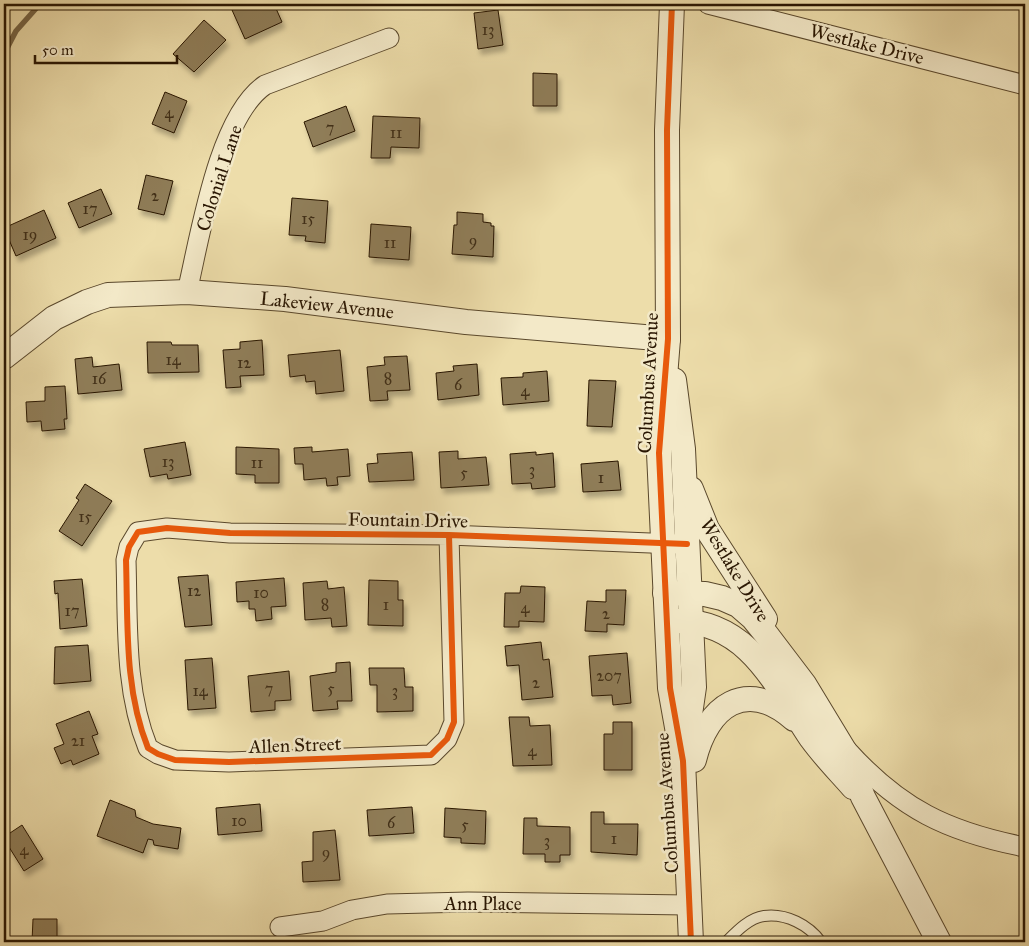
<svg xmlns="http://www.w3.org/2000/svg" width="1029" height="946" font-family="'IM FELL Great Primer',serif">
<defs>
<filter id="shadow"><feDropShadow dx="3" dy="5.5" stdDeviation="2.5" flood-color="#0004"/></filter>
</defs>
<rect width="100%" height="100%" fill="#edddaa"/>
<filter id="stains"><feTurbulence type="fractalNoise" baseFrequency=".004" numOctaves="4"/><feColorMatrix values="0 0 0 0 .2 0 0 0 0 .09 0 0 0 0 .02 0 0 0 .5 -.17"/></filter>
<radialGradient id="worn" r=".72"><stop offset=".6" stop-color="#630" stop-opacity="0"/><stop offset="1" stop-color="#630" stop-opacity=".3"/></radialGradient>
<g fill="none" stroke-linecap="round" stroke-linejoin="round">
<polyline stroke="#766545" stroke-width="5.5" points="4,54 16,31 40,4"/>
</g>
<g fill="#8f7d59" stroke="#291602" filter="url(#shadow)">
<polygon points="245,4 274,4 282,22 245,39 232,10"/>
<polygon points="498,10 503,45 478,49 474,13"/>
<polygon points="204,20 226,40 194,72 173,54"/>
<polygon points="533,73 557,74 557,106 533,106"/>
<polygon points="165,92 187,101 174,133 152,124"/>
<polygon points="346,106 355,131 313,147 304,122"/>
<polygon points="373,116 420,118 419,148 391,147 390,158 371,158"/>
<polygon points="146,175 173,181 164,215 138,209"/>
<polygon points="101,189 112,214 79,228 68,203"/>
<polygon points="292,198 328,201 325,243 305,241 306,236 289,235"/>
<polygon points="44,210 56,238 16,256 4,228"/>
<polygon points="457,212 483,214 483,222 491,223 491,226 494,226 493,257 452,254 454,225 457,225"/>
<polygon points="371,224 411,227 409,260 369,257"/>
<polygon points="262,340 264,375 240,376 241,387 226,388 223,350 240,349 240,342"/>
<polygon points="147,342 171,342 172,345 198,345 199,372 148,373"/>
<polygon points="340,350 344,391 316,394 315,381 306,382 305,375 290,377 288,355"/>
<polygon points="407,356 410,390 387,391 388,400 370,401 367,367 385,365 384,357"/>
<polygon points="92,357 93,367 119,364 122,390 78,394 75,359"/>
<polygon points="477,364 479,395 438,400 436,373 454,371 453,366"/>
<polygon points="547,371 549,401 503,405 501,378 523,377 523,373"/>
<polygon points="589,380 616,381 612,427 587,426"/>
<polygon points="65,386 67,419 64,419 65,429 42,431 41,421 27,422 26,402 45,401 45,387"/>
<polygon points="185,442 191,475 168,479 167,474 150,477 144,449"/>
<polygon points="236,447 279,449 279,483 255,483 255,475 236,474"/>
<polygon points="312,447 312,452 348,449 350,476 337,477 338,485 327,486 326,478 304,480 303,464 295,464 294,448"/>
<polygon points="458,451 458,459 486,457 489,485 441,488 439,452"/>
<polygon points="412,452 414,480 369,482 367,464 378,463 377,454"/>
<polygon points="536,452 536,455 553,453 555,487 532,489 531,483 512,484 510,454"/>
<polygon points="618,461 621,490 583,492 581,464"/>
<polygon points="85,484 112,501 82,546 59,531 79,500 76,498"/>
<polygon points="208,575 212,625 185,627 178,577"/>
<polygon points="284,578 286,606 271,607 272,619 256,621 255,609 249,609 249,601 237,602 236,582"/>
<polygon points="82,579 87,626 60,629 58,593 55,594 54,581"/>
<polygon points="369,580 398,581 398,600 403,600 403,626 368,625"/>
<polygon points="327,581 328,589 344,587 347,626 332,627 331,618 305,620 303,583"/>
<polygon points="521,586 545,587 544,622 519,621 519,627 504,627 505,593 520,593"/>
<polygon points="606,590 626,590 624,625 607,624 607,632 585,631 587,601 606,602"/>
<polygon points="541,642 543,660 549,659 553,697 522,700 519,665 507,666 505,646"/>
<polygon points="88,645 91,681 54,684 55,647"/>
<polygon points="627,653 631,703 613,705 612,695 592,696 589,656"/>
<polygon points="212,658 216,708 188,710 185,660"/>
<polygon points="350,662 352,701 337,701 338,709 313,711 310,676 336,672 336,663"/>
<polygon points="369,668 404,668 405,687 413,687 413,711 377,712 377,685 370,685"/>
<polygon points="289,671 291,700 275,701 275,710 251,712 248,676"/>
<polygon points="89,711 98,734 92,736 99,754 73,765 71,760 61,764 54,748 64,744 56,724"/>
<polygon points="509,717 529,717 530,726 550,725 552,765 513,766"/>
<polygon points="613,722 632,722 632,770 604,770 604,734 613,734"/>
<polygon points="110,800 135,810 136,817 153,824 181,828 178,849 154,845 153,840 148,839 143,853 97,836"/>
<polygon points="260,804 262,831 218,835 216,808"/>
<polygon points="412,807 414,833 369,836 367,810"/>
<polygon points="445,808 486,811 485,844 461,843 461,838 444,837"/>
<polygon points="591,812 604,812 604,824 638,824 637,855 591,852"/>
<polygon points="524,818 537,818 537,826 570,827 570,855 560,855 560,862 545,862 545,854 523,854"/>
<polygon points="22,825 43,859 24,871 4,839 4,837"/>
<polygon points="335,830 340,880 303,882 302,862 313,861 313,832"/>
<polygon points="33,919 57,919 57,942 32,942"/>
</g>
<g fill="none" stroke-linecap="round" stroke-linejoin="round">
<g stroke="#5a482c" stroke-width="12">
<path id="service" d="M726 942C736 932 749 918 764 916 786 913 809 925 821 942"/>
</g>
<g stroke="#5a482c" stroke-width="21">
<g id="minor">
<polyline points="708,4 1025,85"/>
<path d="M187 292C200 238 218 117 265 85L389 38"/>
<path d="M449 535 454 722 447 739 431 755 229 762 175 760 158 754 148 748C124 689 128 623 126 560L129 547 138 532 167 528 230 533 449 535 675 544"/>
<path d="M847 750C900 809 948 832 1025 847"/>
<polyline points="280,927 323,921 352,910 387,904 468,902 688,905"/>
</g>
</g>
<g stroke="#5a482c" stroke-width="26">
<g id="tertiary">
<polyline points="672,4 667,130 668,339 659,453 670,688 683,761 691,942"/>
<polyline points="4,357 54,318 87,302 108,295 187,292 285,299 466,322 668,339"/>
<polyline points="674,380 683,449 694,687 686,742"/>
<polyline points="691,489 707,529 765,619"/>
<polyline points="665,593 705,594 722,598 738,605 753,618 766,634 804,684 844,750 863,797 939,942"/>
<path d="M678 621C750 622 776 686 811 738 824 756 839 771 853 787"/>
<path d="M694 760C707 706 746 677 794 719"/>
</g>
</g>
<use href="#service" stroke="#f3e9c8" stroke-width="10"/>
<use href="#minor" stroke="#f3e9c8" stroke-width="19"/>
<use href="#tertiary" stroke="#f3e9c8" stroke-width="24"/>
<g stroke="#f3e9c8" stroke-width="9">
<g id="cycleway">
<polyline points="672,4 667,130 668,339 659,453 670,688 683,761 691,942"/>
<path d="M449 535 454 722 447 739 431 755 229 762 175 760 158 754 148 748C124 689 128 623 126 560L129 547 138 532 167 528 230 533 449 535 687 544"/>
</g>
</g>
<use href="#cycleway" stroke="#e8590c" stroke-width="6"/>
</g>
<g text-anchor="middle" dominant-baseline="central" stroke-width="5" stroke-linejoin="round" paint-order="stroke">
<g font-size="16" fill="#423018">
<text x="488" y="29">13</text>
<text x="169" y="112">4</text>
<text x="330" y="127">7</text>
<text x="396" y="132">11</text>
<text x="155" y="195">2</text>
<text x="90" y="208">17</text>
<text x="308" y="218">15</text>
<text x="30" y="234">19</text>
<text x="473" y="240">9</text>
<text x="390" y="242">11</text>
<text x="173" y="359">14</text>
<text x="244" y="362">12</text>
<text x="99" y="378">16</text>
<text x="388" y="378">8</text>
<text x="458" y="384">6</text>
<text x="525" y="390">4</text>
<text x="168" y="461">13</text>
<text x="257" y="462">11</text>
<text x="532" y="469">3</text>
<text x="464" y="472">5</text>
<text x="601" y="477">1</text>
<text x="85" y="516">15</text>
<text x="194" y="590">12</text>
<text x="261" y="592">10</text>
<text x="325" y="604">8</text>
<text x="386" y="604">1</text>
<text x="525" y="607">4</text>
<text x="72" y="610">17</text>
<text x="606" y="613">2</text>
<text x="609" y="675">207</text>
<text x="536" y="682">2</text>
<text x="269" y="688">7</text>
<text x="331" y="688">5</text>
<text x="200" y="690">14</text>
<text x="395" y="690">3</text>
<text x="78" y="740">21</text>
<text x="532" y="750">4</text>
<text x="239" y="820">10</text>
<text x="391" y="822">6</text>
<text x="465" y="824">5</text>
<text x="614" y="838">1</text>
<text x="547" y="840">3</text>
<text x="24" y="849">4</text>
<text x="326" y="852">9</text>
</g>
<g font-size="19" fill="#291602" stroke="#f3e9c8">
<text transform="translate(867 44) rotate(14)">Westlake Drive</text>
<text transform="translate(219 178) rotate(-72)">Colonial Lane</text>
<text transform="translate(327 305) rotate(6)">Lakeview Avenue</text>
<text transform="translate(648 383) rotate(-87)">Columbus Avenue</text>
<text transform="translate(408 520) rotate(1)">Fountain Drive</text>
<text transform="translate(735 570) rotate(59)">Westlake Drive</text>
<text transform="translate(295 745) rotate(-2)">Allen Street</text>
<text transform="translate(667 803) rotate(-94)">Columbus Avenue</text>
<text x="483" y="903">Ann Place</text>
</g>
</g>
<rect width="1029" height="946" fill="none" stroke="#edddaa" stroke-width="20"/>
<rect x="5" y="5" width="1019" height="936" fill="none" stroke="#291602" stroke-width="2.5"/>
<rect x="10" y="10" width="1009" height="926" fill="none" stroke="#291602"/>
<path d="M35 55v8h142v-8" fill="none" stroke="#291602" stroke-width="2.5"/>
<text x="42" y="55" font-size="15" fill="#291602" stroke="#f3e9c8" stroke-width="4" paint-order="stroke">50 m</text>
<rect width="100%" height="100%" filter="url(#stains)"/>
<rect width="100%" height="100%" fill="url(#worn)"/>
</svg>
